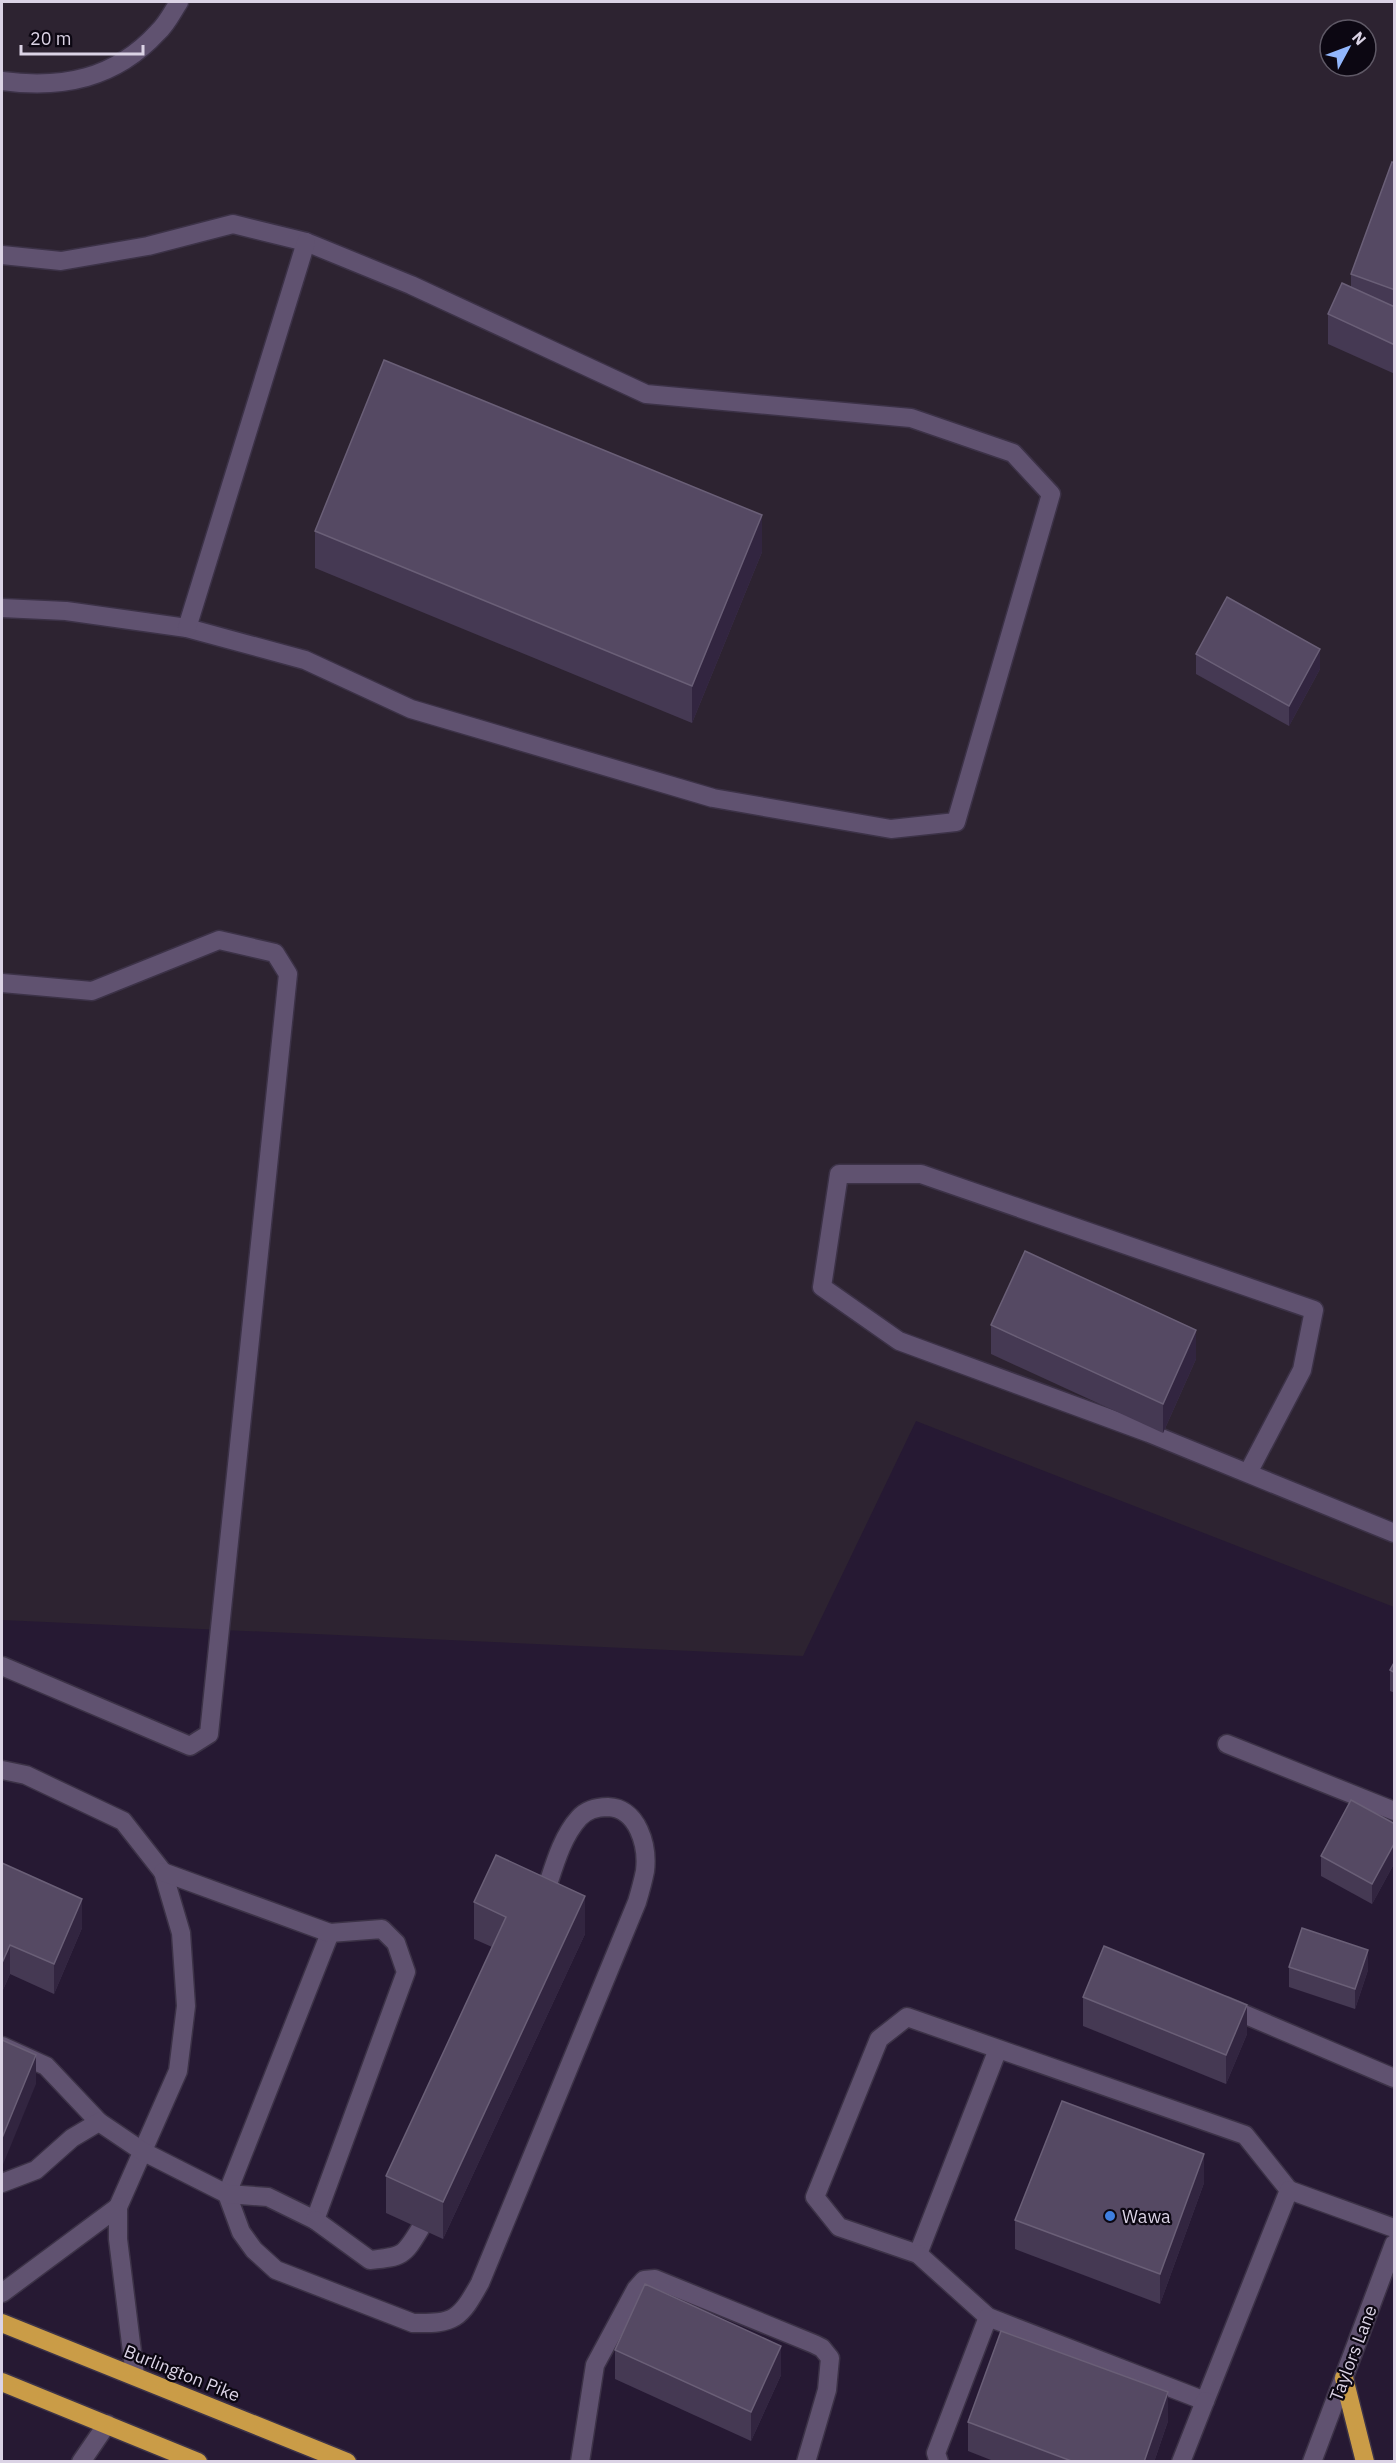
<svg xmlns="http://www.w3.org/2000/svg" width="1396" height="2463" font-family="'IBM Plex Sans',sans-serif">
<rect width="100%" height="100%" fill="#261933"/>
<path fill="#2d2331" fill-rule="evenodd" d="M2 2H1394V1607L916 1421 803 1656 2 1620ZM1330 30H1366V66H1330Z"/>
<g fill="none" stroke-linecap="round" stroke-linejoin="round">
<g stroke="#3c3247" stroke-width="21">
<g id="minor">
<path d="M2 81C62 89 115 79 158 32 167 24 173 11 179 2"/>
<polyline points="2,255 61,261 148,246 233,224 306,242 411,285 646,394 911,418 1013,453 1051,494 956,822 891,829 713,798 411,709 305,660 187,628 66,611 2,608"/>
<polyline points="187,628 306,242"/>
<polyline points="2,983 92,991 219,940 275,953 288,974 209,1734 190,1746 2,1666"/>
<polyline points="1248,1473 1302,1370 1314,1310 921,1174 839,1174 822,1287 899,1341 1149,1433 1394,1533"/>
<polyline points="1227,1744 1394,1811"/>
<polyline points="2,1770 26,1775 123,1821 163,1872 181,1933 186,2006 178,2071 118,2207"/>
<path d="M330 1933 227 2194 241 2232 254 2250 276 2270 413 2323C455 2324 460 2319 480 2283L637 1902C640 1892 643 1881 645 1871 648 1846 638 1808 608 1807 597 1807 587 1809 579 1818 559 1840 552 1875 542 1902"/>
<polyline points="1225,2006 1394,2078"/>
<polyline points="2,2046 46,2066 99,2122"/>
<polyline points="998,2049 918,2254 839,2227 815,2197 879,2039 907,2017 1245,2135 1289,2190"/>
<polyline points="2,2183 36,2170 72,2138 99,2122 142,2151 227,2194 268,2197 315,2220 406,1972 396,1943 382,1929 330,1933 163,1872"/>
<path d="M315 2220 370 2260C402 2257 404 2256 420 2229"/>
<polyline points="918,2254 988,2317"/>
<polyline points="2,2293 118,2207 118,2239 135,2376"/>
<polyline points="81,2462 107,2424"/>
<polyline points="580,2462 595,2365 636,2289 644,2280 655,2279 814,2344 822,2348 830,2358 827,2390 806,2462"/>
<polyline points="939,2462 936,2453 988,2317 1205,2401 1289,2190 1394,2228"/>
<polyline points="1181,2462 1205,2401"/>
<polyline points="1312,2462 1394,2244"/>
</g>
</g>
<g stroke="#3c3247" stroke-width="21">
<g id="highway">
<polyline points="2,2323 347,2462"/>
<polyline points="1344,2378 1365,2462"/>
<polyline points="2,2382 198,2462"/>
</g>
</g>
<use href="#minor" stroke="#605270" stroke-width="18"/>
<use href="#highway" stroke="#ca9c47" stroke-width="18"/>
</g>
<g fill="#453953">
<polygon points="1395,163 1395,374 1328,344 1328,314 1351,288 1351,274"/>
<polygon points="315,531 762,552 692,723 315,568"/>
<polygon points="1196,654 1320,669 1289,726 1196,674"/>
<polygon points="991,1325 1196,1359 1163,1433 991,1354"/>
<polygon points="1395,1661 1395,1693 1390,1691 1390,1670"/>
<polygon points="1395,1824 1395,1862 1372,1904 1321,1876 1321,1856"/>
<polygon points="2,1863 82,1928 54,1994 10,1974 2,1992"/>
<polygon points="474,1902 585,1934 443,2239 386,2213 386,2176 492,1947 474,1939"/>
<polygon points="1289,1967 1368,1970 1355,2009 1289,1987"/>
<polygon points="1083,1997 1247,2034 1226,2084 1083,2026"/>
<polygon points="1204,2183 1160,2304 1015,2249 1015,2220"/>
<polygon points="615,2350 781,2375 751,2441 615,2379"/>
<polygon points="1168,2421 1154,2462 996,2462 968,2451 968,2422"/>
</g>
<g fill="#322540">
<polygon points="762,515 762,552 692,723 692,686"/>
<polygon points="1320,649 1320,669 1289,726 1289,706"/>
<polygon points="1196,1330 1196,1359 1163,1433 1163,1404"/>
<polygon points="1395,1842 1395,1862 1372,1904 1372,1884"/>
<polygon points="585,1896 585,1934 443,2239 443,2202"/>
<polygon points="82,1899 82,1928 54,1994 54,1964"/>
<polygon points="10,1945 10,1974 2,1992 2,1963"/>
<polygon points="1368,1950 1368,1970 1355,2009 1355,1989"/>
<polygon points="1247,2005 1247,2034 1226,2084 1226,2055"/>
<polygon points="36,2055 36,2084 2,2167 2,2138"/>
<polygon points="1204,2154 1204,2183 1160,2304 1160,2274"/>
<polygon points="781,2346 781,2375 751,2441 751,2412"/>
<polygon points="1168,2392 1168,2421 1154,2462 1144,2462"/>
</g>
<g fill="#554963" stroke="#6a5f77" stroke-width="1.5">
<polygon points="1392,162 1395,163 1395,290 1351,274"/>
<polygon points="1342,283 1395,307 1395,345 1328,314"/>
<polygon points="384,360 762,515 692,686 315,531"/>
<polygon points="1227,597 1320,649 1289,706 1196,654"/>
<polygon points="1025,1251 1196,1330 1163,1404 991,1325"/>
<polygon points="1395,1661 1395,1673 1390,1670"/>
<polygon points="1351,1800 1395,1824 1395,1842 1372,1884 1321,1856"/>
<polygon points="496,1855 585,1896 443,2202 386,2176 506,1917 474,1902"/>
<polygon points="2,1863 82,1899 54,1964 10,1945 2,1963"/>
<polygon points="1302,1928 1368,1950 1355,1989 1289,1967"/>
<polygon points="1104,1946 1247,2005 1226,2055 1083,1997"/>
<polygon points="2,2040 36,2055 2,2138"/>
<polygon points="1062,2101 1204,2154 1160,2274 1015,2220"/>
<polygon points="645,2284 781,2346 751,2412 615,2350"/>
<polygon points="1001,2331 1168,2392 1144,2462 1074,2462 968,2422"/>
</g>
<circle fill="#3f7fe0" stroke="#0c0712" stroke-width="2" cx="1110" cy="2216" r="6"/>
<g text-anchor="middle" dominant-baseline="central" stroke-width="4.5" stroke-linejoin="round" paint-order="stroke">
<g font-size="18" fill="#dbd3e5" stroke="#0c0712" text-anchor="start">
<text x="1122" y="2216">Wawa</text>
</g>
<g font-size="18" fill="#dbd3e5" stroke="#0c0712">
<text transform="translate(1353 2353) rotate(-69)">Taylors Lane</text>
<text transform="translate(182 2373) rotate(22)">Burlington Pike</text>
</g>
</g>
<rect width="1396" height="2463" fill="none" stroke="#dbd3e5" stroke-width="6"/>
<g transform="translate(1348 48) rotate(49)"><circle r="28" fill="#0c0712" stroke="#5f5966" stroke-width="1.5"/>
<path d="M0-4.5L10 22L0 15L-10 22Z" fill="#92b7fd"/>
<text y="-9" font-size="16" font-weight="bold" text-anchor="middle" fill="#dbd3e5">N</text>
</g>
<path d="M21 45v9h122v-9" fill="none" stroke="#dbd3e5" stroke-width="3"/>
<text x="30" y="45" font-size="18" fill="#dbd3e5" stroke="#0c0712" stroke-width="4.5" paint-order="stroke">20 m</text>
</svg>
